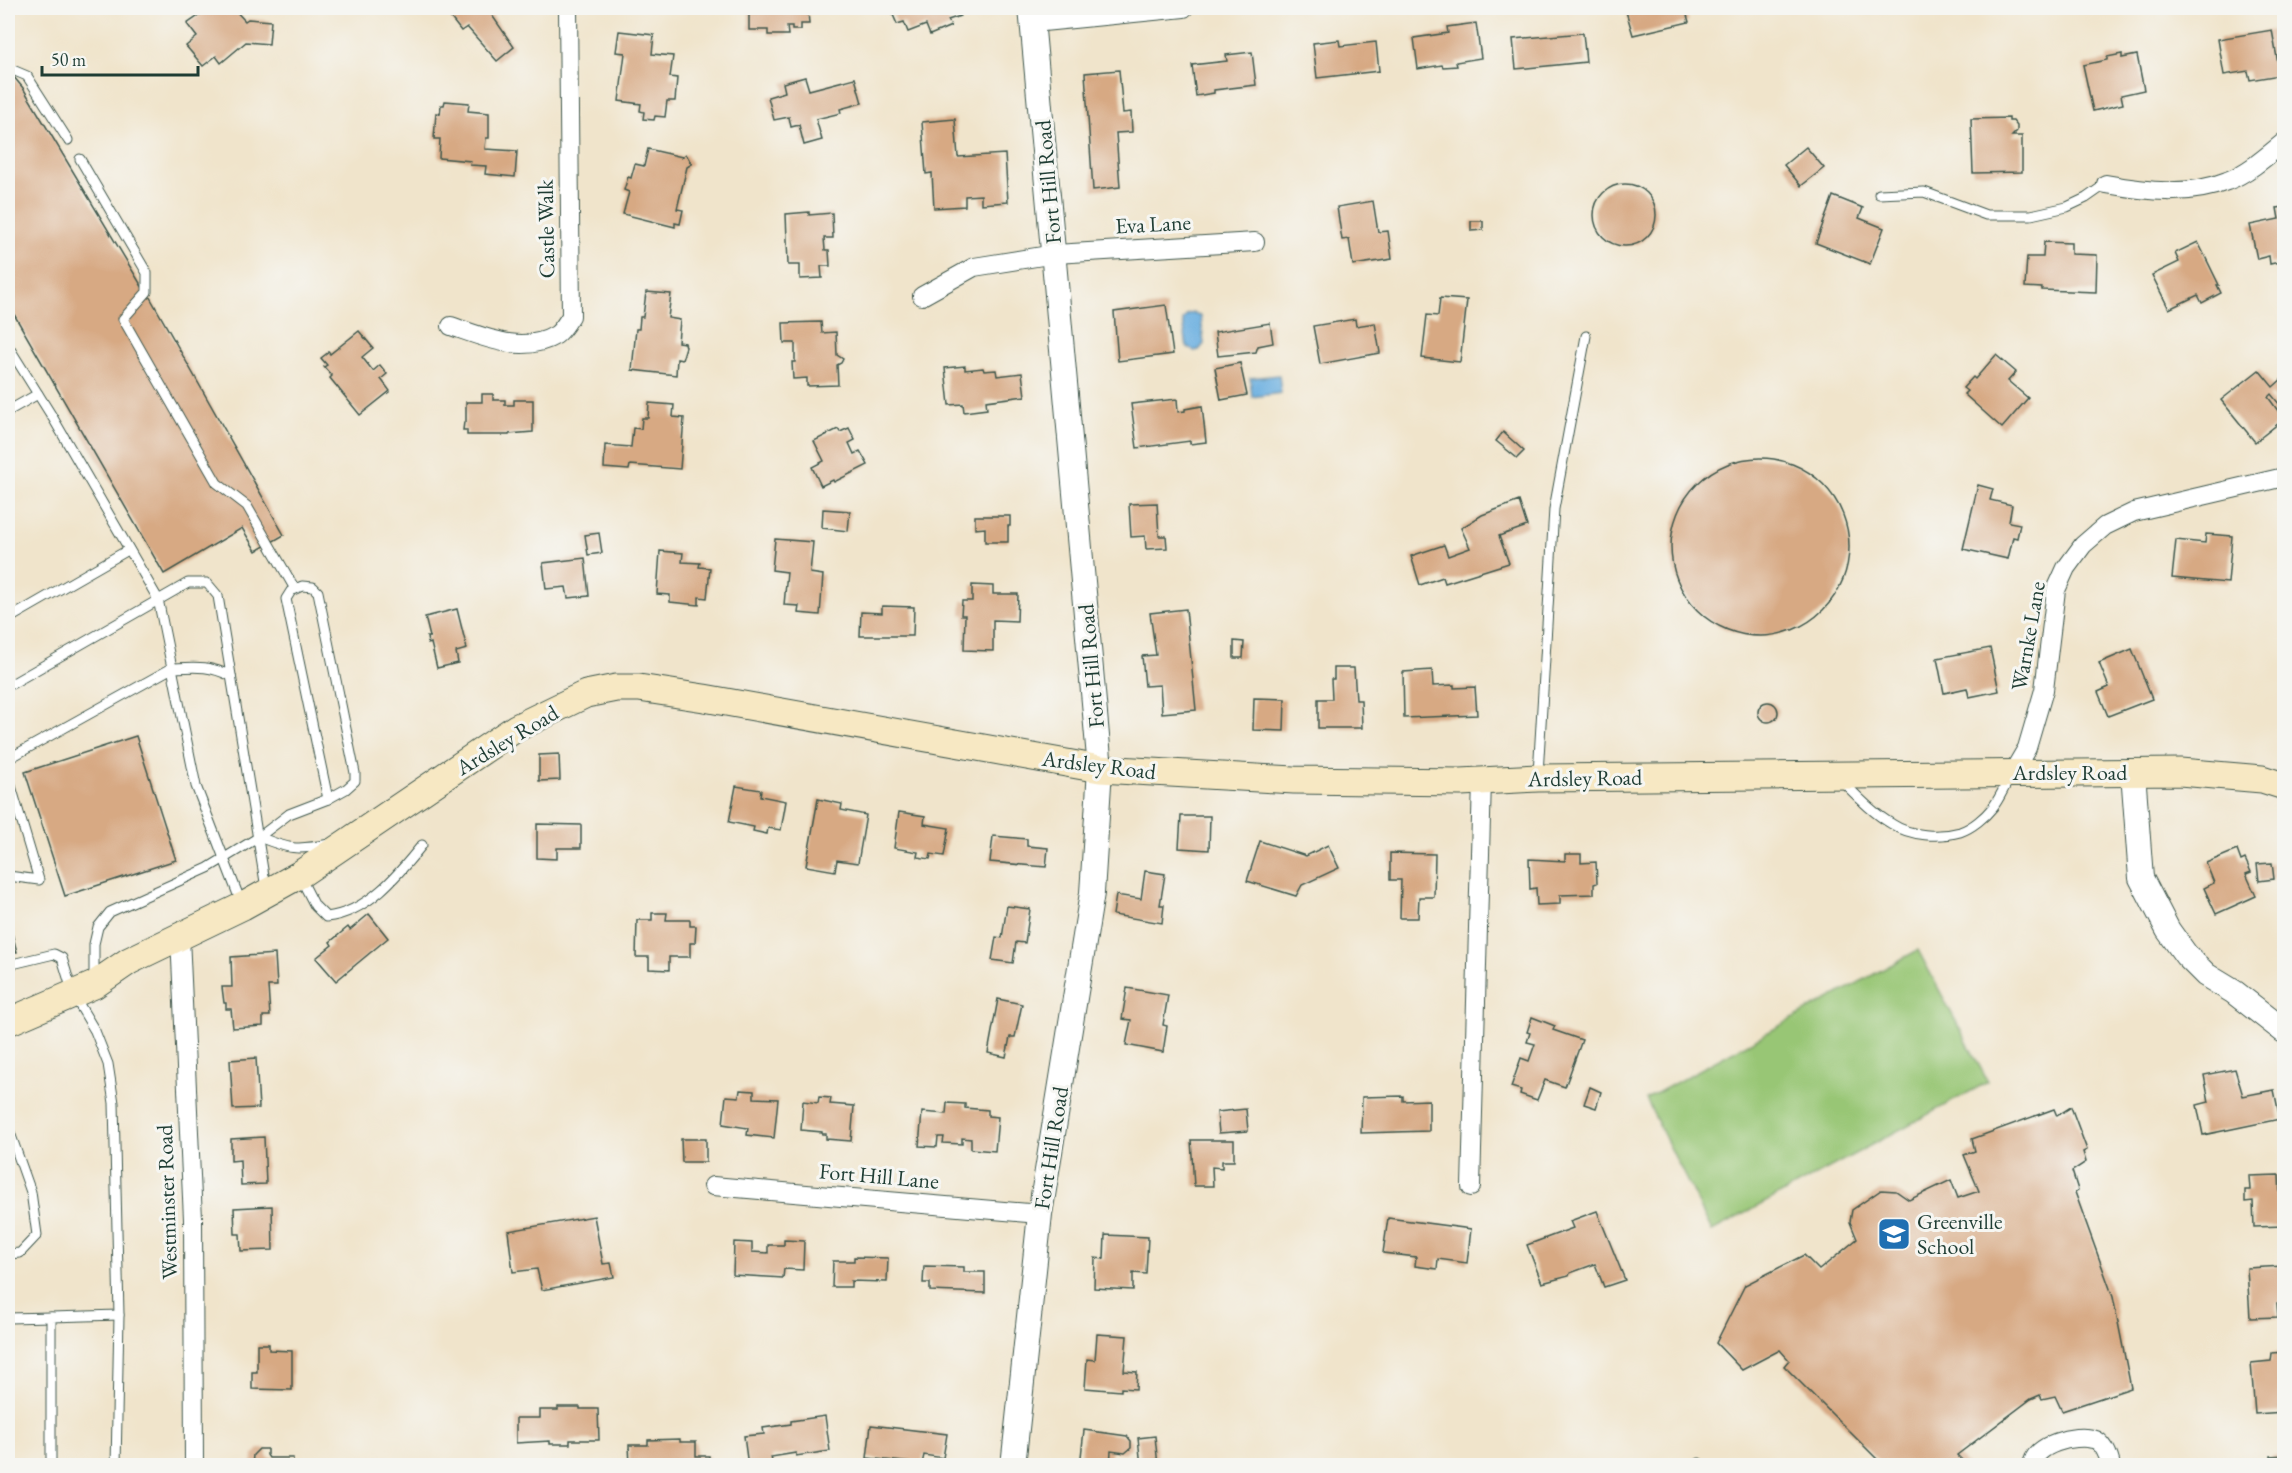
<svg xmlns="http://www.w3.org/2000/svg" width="2292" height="1473" font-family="'EB Garamond',serif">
<rect width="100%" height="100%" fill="#f6f6f2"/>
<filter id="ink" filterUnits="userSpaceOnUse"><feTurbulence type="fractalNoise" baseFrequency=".0167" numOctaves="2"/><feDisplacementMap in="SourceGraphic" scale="12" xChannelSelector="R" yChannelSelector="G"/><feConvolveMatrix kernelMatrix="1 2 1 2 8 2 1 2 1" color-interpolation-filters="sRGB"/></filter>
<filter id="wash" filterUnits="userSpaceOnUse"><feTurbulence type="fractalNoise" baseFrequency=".008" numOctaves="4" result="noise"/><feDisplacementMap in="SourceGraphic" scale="24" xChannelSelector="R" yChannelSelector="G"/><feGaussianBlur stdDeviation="1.35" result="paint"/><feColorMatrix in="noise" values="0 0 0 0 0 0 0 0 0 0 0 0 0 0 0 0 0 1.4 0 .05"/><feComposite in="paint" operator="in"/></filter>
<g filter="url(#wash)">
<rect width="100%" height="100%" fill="#f0e4cb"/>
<polygon fill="#98c674" stroke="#5c8254" stroke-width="1.5" points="1918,950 1988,1082 1712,1231 1646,1099"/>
<g fill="#6bafe0" stroke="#45768a" stroke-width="1.5">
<polygon points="1195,313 1201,317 1204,344 1199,350 1194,351 1187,347 1183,320 1188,314"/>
<polygon points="1279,375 1281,393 1252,397 1250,378"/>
</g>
<g id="blocks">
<g fill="#d7a983">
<polygon points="210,8 233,8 245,21 248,19 271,21 269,44 246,42 221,63 216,56 203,66 186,46 197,37 187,24"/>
<polygon points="435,8 487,8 514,47 497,61 467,27 461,31 443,8 438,11"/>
<polygon points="749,8 798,8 798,11 808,11 809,24 801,24 801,30 792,30 792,26 787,26 788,35 768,35 768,30 749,30"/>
<polygon points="890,8 957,8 960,16 948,20 951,26 930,35 926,25 908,32 904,22 897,24"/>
<polygon points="1625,8 1685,8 1689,22 1633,35"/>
<polygon points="1476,23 1481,58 1456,62 1457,66 1443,67 1442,65 1418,69 1414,38 1448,33 1447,27"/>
<polygon points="2272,30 2280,75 2250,80 2248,71 2224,75 2218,39"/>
<polygon points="619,31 654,35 652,54 673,56 670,77 677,78 675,101 667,101 665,117 655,116 654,120 643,119 644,112 640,111 641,104 619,101 625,53 616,52"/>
<polygon points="1583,33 1586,62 1516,69 1513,39"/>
<polygon points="1339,40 1340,46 1376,42 1379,71 1317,78 1313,43"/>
<polygon points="1252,52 1256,85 1214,90 1214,93 1196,96 1192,65 1227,61 1226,55"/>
<polygon points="2122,54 2122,58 2137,55 2144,90 2121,95 2123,104 2093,111 2083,65 2107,60 2107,57"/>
<polygon points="8,70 23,88 147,295 147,292 284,535 256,551 242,528 164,574 8,304"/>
<polygon points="1119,70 1123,113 1131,112 1132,132 1116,133 1120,187 1093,190 1085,73"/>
<polygon points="805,77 809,90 855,78 862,103 840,109 841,113 816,119 822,140 804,145 799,125 791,127 789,117 774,120 768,97 785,92 783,83"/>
<polygon points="445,101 469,103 468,111 489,113 489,138 486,138 485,149 517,151 515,177 485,174 486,166 470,165 471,161 439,158 440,139 434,139 436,113 440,114 441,105 444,105"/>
<polygon points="2009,118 2009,121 2013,121 2017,126 2017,131 2012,136 2022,136 2022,172 1973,173 1971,119"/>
<polygon points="955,119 958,157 1005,154 1008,202 981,204 981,195 965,196 965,206 934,208 932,173 926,174 922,122"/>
<polygon points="1806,147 1824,168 1801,186 1784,165"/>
<polygon points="648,149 682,157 686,154 692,164 687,167 677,209 683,210 680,224 675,223 675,227 623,214 629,192 624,190 628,177 631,178 635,164 644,166"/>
<circle cx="1625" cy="215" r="31"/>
<polygon points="1833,196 1863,208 1859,218 1884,228 1870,264 1816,243"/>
<polygon points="1373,201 1378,232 1388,231 1392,259 1353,265 1349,239 1342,240 1337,207"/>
<polygon points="2284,207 2284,261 2270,264 2269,256 2257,259 2250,225 2279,219 2277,208"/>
<polygon points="809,212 809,215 832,213 833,238 824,238 825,250 829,250 830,266 821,266 822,278 800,279 800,265 788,265 786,214"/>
<polygon points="1471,221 1483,221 1483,230 1471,231"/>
<polygon points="2044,242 2071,243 2071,254 2097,255 2096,292 2042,290 2042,288 2025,287 2027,257 2043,257"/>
<polygon points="2198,242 2219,285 2217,285 2221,293 2202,303 2198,295 2169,309 2152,275 2179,262 2175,253"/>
<polygon points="646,292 671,294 668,318 680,320 678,342 685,343 686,347 682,360 677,359 676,375 632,370 636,329 639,329 640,317 643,317"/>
<polygon points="1440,298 1467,300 1460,362 1422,358 1427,315 1438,316"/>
<polygon points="1166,305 1173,354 1118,361 1114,312"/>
<polygon points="1355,319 1356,326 1375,323 1380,353 1320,364 1313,326"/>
<polygon points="821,322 822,333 836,332 837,355 843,359 841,363 837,365 838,385 807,386 807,378 793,379 792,362 795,362 795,343 784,343 783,323"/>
<polygon points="1270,323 1273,343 1258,346 1256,352 1218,356 1215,332"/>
<polygon points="359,331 373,348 362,357 373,371 380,365 387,374 381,379 390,391 360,415 330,378 332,376 324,367 327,365 321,358 329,352 330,354"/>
<polygon points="1996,355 2016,372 2008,381 2028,398 2002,428 1964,394 1967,391 1963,388 1973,377 1975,379"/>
<polygon points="1240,363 1247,395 1221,400 1215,368"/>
<polygon points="965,366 965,370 983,368 984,371 996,370 997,376 1022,373 1025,396 986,401 987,409 964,412 963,404 949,405 945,368"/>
<polygon points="2259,370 2273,387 2283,378 2284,380 2284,410 2271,394 2268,397 2284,419 2255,442 2221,400"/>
<polygon points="482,394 493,394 493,400 505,400 505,405 514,405 514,400 533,400 533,432 509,434 509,435 467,435 467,430 463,430 464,422 466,422 466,402 482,402"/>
<polygon points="1177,399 1178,412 1185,411 1185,409 1202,406 1206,442 1190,444 1190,441 1137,448 1131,404"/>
<polygon points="649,403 674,405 673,417 684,418 680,469 630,465 629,470 604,468 605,445 631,447 633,428 641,429 642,418 648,418"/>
<polygon points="849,428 855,440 849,443 854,454 860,451 868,465 834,482 833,480 821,486 812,467 824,461 814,441 838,429 840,432"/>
<polygon points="1503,432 1524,451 1517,458 1496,441"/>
<circle cx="1760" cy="547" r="89"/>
<polygon points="1978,485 1993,489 1990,500 2012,505 2009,522 2020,524 2017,538 2013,537 2008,559 1963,549"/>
<polygon points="1519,501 1527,526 1499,536 1509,563 1445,583 1443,577 1420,585 1411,556 1444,545 1448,556 1470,548 1461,528 1482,515"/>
<polygon points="1157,503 1159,536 1166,536 1167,548 1146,549 1145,536 1131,537 1129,504"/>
<polygon points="823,509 850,511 848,531 822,528"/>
<polygon points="975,516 1010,516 1010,526 1008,526 1008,542 985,542 985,528 975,529"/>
<polygon points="599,533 602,553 588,555 585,535"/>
<polygon points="2206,534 2232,536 2228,583 2172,578 2176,540 2205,543"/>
<polygon points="775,539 813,542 810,573 823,575 820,615 798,613 799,606 784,605 787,572 772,570"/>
<polygon points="660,551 683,553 682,562 700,563 699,567 710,568 707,598 699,597 699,605 670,602 670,595 657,594"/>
<polygon points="585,558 589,596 568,598 566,587 546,589 543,563"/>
<polygon points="972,585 993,586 993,594 1018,594 1017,621 993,620 993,651 964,650 965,615 961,615 962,601 972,601"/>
<polygon points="882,606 914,607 913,636 860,636 861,612 882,613"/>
<polygon points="457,609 467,649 456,652 458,663 437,668 431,643 428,644 427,637 430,637 425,617"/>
<polygon points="1186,609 1196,710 1162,713 1160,685 1145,686 1142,656 1156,655 1150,613"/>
<polygon points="1234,641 1244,642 1243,658 1234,658"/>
<polygon points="1990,648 1999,691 1969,697 1967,688 1944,693 1937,658"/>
<polygon points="2132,649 2152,699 2108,716 2098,692 2109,687 2099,663"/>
<polygon points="1334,668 1354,668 1356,700 1361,700 1362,728 1318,728 1318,699 1332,699 1331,679 1334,679"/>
<polygon points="1432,670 1433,686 1454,685 1454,688 1475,687 1477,715 1404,718 1403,672"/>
<polygon points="1254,698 1285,699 1284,731 1253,730"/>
<circle cx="1768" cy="712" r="10"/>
<polygon points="136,736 176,860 65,896 25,772"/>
<polygon points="559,754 560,780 539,781 539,755"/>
<polygon points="736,786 761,790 760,796 786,801 781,830 768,828 767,834 753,831 754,827 729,822"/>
<polygon points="818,799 842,804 841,810 866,815 858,863 837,860 835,871 806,866"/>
<polygon points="899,812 925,816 924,824 949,828 944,856 931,854 930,859 917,857 918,852 894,848"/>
<polygon points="1181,816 1210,816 1209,850 1179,848"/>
<polygon points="537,824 581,825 581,848 557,848 557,859 537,858"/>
<polygon points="993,836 1027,839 1027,846 1048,848 1046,867 990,862"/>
<polygon points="1260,841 1306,856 1328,845 1339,868 1302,885 1296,896 1247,881"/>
<polygon points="2237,850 2241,861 2245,859 2251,872 2246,874 2256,896 2216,914 2204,888 2214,883 2206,863"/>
<polygon points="1390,853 1435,854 1434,897 1419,897 1418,918 1400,918 1401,880 1390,880"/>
<polygon points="1565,854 1581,854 1581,863 1596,862 1597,883 1594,884 1594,894 1560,895 1560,904 1537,905 1536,888 1530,889 1529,859 1565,861"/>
<polygon points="2272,863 2274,879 2259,881 2257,864"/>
<polygon points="1145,871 1165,874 1160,905 1164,905 1162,923 1113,915 1116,895 1141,899"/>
<polygon points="1007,906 1030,909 1025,943 1016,942 1013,963 992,960 996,937 1002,938"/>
<polygon points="652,913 667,913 666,920 690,920 690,926 696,926 695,943 690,943 690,957 669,957 669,970 649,969 649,957 636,957 637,920 652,920"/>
<polygon points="369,914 388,938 336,981 316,958 332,945 330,942 348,927 350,930"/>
<polygon points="8,918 17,952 8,954"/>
<polygon points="275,954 277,986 268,986 270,1016 263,1016 263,1026 233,1028 231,1009 226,1009 226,1003 224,1003 222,987 232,987 231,957"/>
<polygon points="1127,988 1168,995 1163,1025 1167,1026 1163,1052 1126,1045 1131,1020 1122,1019"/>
<polygon points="998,999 1022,1004 1015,1037 1010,1037 1006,1057 988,1053"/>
<polygon points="1532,1017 1555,1026 1553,1030 1582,1040 1565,1087 1545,1080 1537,1100 1520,1094 1521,1090 1511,1087 1521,1058 1529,1061 1535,1044 1527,1042 1530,1033 1527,1032"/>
<polygon points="256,1058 259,1108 233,1109 230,1060"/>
<polygon points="2235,1069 2243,1096 2274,1090 2280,1119 2203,1135 2197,1105 2209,1102 2204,1075"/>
<polygon points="1590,1087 1601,1092 1596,1108 1584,1104"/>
<polygon points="740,1090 754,1091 754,1098 778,1099 774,1138 747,1135 748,1128 723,1124 726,1096 739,1097"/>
<polygon points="1403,1096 1403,1101 1429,1100 1429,1131 1361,1133 1362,1097"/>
<polygon points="819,1097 831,1098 830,1104 854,1106 851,1141 826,1139 826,1134 822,1134 822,1132 801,1130 803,1101 818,1103"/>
<polygon points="947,1103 965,1104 965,1108 988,1110 988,1116 998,1117 995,1151 971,1149 971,1139 962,1138 962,1144 943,1143 944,1137 938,1137 937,1147 919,1146 922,1112 946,1114"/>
<polygon points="2071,1107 2087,1150 2083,1152 2086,1162 2072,1171 2078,1190 2075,1192 2113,1297 2131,1388 2062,1411 2055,1396 2042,1399 2040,1395 2031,1399 1957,1455 1968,1466 1884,1466 1784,1366 1789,1360 1780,1350 1742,1370 1716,1343 1745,1285 1804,1255 1819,1270 1857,1239 1850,1222 1852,1210 1881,1190 1896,1191 1909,1200 1951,1180 1958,1198 1979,1191 1964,1155 1975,1151 1972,1139 2054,1109 2057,1116"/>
<polygon points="1246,1109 1248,1131 1219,1133 1217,1112"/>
<polygon points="264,1137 266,1184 241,1185 240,1160 231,1161 231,1139"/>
<polygon points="681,1139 706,1139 706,1162 682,1162"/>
<polygon points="1191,1140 1234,1140 1234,1161 1222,1161 1222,1168 1212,1167 1213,1186 1194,1186"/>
<polygon points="2279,1175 2280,1198 2284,1198 2284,1226 2254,1227 2253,1201 2245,1202 2245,1190 2250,1190 2249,1176"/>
<polygon points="272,1206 273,1250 241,1251 240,1234 235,1234 234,1208"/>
<polygon points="1597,1211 1625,1280 1604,1287 1595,1264 1570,1273 1569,1276 1542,1283 1527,1245 1573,1228 1570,1221"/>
<polygon points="594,1216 603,1264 611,1263 614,1277 542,1290 537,1269 513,1272 508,1231"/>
<polygon points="1388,1218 1471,1229 1467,1263 1438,1259 1437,1269 1415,1266 1416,1257 1383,1253"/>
<polygon points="1105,1235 1148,1237 1146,1274 1133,1273 1133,1290 1094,1288 1095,1258 1104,1259"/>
<polygon points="784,1240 804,1241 803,1270 784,1269 783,1278 733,1275 734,1242 752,1243 752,1252 768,1253 768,1245 784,1245"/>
<polygon points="854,1257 888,1258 887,1282 851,1281 851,1287 832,1287 833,1261 854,1261"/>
<polygon points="924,1266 964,1267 964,1272 985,1272 985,1293 930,1291 930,1283 923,1283"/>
<polygon points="2284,1266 2284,1303 2277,1303 2278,1317 2250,1318 2247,1268"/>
<polygon points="1097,1334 1127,1336 1124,1371 1137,1372 1136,1389 1121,1388 1121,1391 1085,1388 1087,1359 1095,1360"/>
<polygon points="257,1344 269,1344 269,1350 292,1351 292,1390 252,1389 252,1372 257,1372"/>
<polygon points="2284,1352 2284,1412 2255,1414 2251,1363 2271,1361 2272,1353"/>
<polygon points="558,1407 580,1407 580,1409 598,1409 599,1440 570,1440 570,1444 550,1444 550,1441 516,1443 516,1418 540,1418 540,1410 558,1410"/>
<polygon points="825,1416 830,1451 796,1456 796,1453 771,1457 773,1466 748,1466 744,1436 764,1434 763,1428 791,1424 791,1421"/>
<polygon points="871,1425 947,1434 943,1458 924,1455 922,1464 867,1458"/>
<polygon points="1084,1430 1127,1436 1131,1441 1131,1448 1125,1453 1111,1451 1110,1466 1080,1466"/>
<polygon points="1155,1436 1158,1466 1141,1466 1138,1438"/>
<polygon points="680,1439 680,1442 696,1442 696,1456 709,1456 709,1466 630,1466 629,1445 648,1445 648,1440"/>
<polygon points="259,1449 267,1449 267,1455 269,1458 293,1458 293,1466 252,1466 253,1455"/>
<polygon points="2284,1455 2284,1466 2271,1466 2271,1456"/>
</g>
</g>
</g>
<g filter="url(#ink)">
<use href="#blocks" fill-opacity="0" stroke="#3e564b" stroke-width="1.5"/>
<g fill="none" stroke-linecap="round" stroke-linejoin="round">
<g stroke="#3e564b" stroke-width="11">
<g id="service">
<polyline points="8,68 27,76 68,140"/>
<polyline points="80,159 147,273 147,292 123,319 217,483 247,506 295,589"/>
<polyline points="1879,194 1924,192 1986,215 2031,215 2067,207 2086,198 2106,184"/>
<polyline points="8,346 53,418 158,599 196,786 242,905"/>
<polyline points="8,411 38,394"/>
<polygon points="302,586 313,587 318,592 355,773 355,781 346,789 328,799 286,599 291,591"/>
<polyline points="8,619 128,550"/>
<polyline points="8,686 188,583 207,583 218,596 266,888"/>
<path d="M8 759 172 668C196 667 208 665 231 676"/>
<polyline points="1538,774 1554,509 1586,336"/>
<polyline points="8,776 39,880 8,876"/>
<path d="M1842 781C1858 797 1873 813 1892 824 1910 836 1939 838 1960 832 1972 828 1985 817 1993 807 2000 798 2004 787 2010 778"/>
<path d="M259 837C289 849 296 851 329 844"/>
<path d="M300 877 315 906 326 917C367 913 398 875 422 845"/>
<polyline points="8,965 54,954 62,958 73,994 95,1031 108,1064 114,1103 119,1315 116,1466"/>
<polyline points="94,979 94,944 98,927 110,912 208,868 259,837 289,814 328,799"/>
<polyline points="8,1127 31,1192 37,1235 20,1253 8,1254"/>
<polyline points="8,1318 51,1317"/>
<polyline points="1699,1463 1701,1466"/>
<polyline points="51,1466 51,1317 119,1315"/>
</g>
</g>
<g stroke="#3e564b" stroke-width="20">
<g id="minor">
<polyline points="1033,23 1184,8"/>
<path d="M2106 184C2145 191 2188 197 2227 181 2248 173 2267 156 2284 142"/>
<polyline points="922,296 974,267 1055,254 1255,242"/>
<path d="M451 326C484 337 523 355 556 335 562 331 567 322 571 316L568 8"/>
<polyline points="2013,772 2027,748 2044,690 2056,590 2066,568 2083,545 2105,526 2134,512 2284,477"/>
<polyline points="180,937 193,1219 194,1466"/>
<polyline points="713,1186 1040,1214"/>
<polyline points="1471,1187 1482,780"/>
<path d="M2032 1466C2034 1444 2075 1434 2093 1439 2103 1441 2109 1456 2111 1466"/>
</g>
</g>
<g stroke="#3e564b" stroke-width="26">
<g id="tertiary">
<polyline points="2133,772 2141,878 2168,930 2186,955 2206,975 2234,992 2284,1031"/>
<polyline points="1013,1466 1040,1214 1092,893 1100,769 1031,8"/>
</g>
</g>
<g stroke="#3e564b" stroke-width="29">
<polyline id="secondary" points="8,1022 94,985 129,961 243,906 299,875 516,728 586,694 616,688 639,688 704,698 1100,769 1294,780 1461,782 1538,778 2180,772 2262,779 2284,786"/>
</g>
<use href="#service" stroke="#fff" stroke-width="9"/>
<use href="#minor" stroke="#fff" stroke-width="18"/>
<use href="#tertiary" stroke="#fff" stroke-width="24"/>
<use href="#secondary" stroke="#f7e8c3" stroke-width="27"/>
</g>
</g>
<defs>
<g id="school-square" transform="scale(1.725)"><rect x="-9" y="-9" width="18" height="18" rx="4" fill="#1f6fb2" stroke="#f6f6f2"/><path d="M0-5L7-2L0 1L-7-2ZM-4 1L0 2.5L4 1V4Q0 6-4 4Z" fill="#fff"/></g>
</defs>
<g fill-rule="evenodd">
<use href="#school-square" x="1894" y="1234"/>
</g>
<g text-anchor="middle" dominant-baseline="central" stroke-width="6" stroke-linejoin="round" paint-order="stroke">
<g font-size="22" fill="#1f3d34" stroke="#f6f6f2">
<text transform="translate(1048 182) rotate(-95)">Fort Hill Road</text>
<text transform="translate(1153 224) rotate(-3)">Eva Lane</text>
<text transform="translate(546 229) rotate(-91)">Castle Walk</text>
<text transform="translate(2028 636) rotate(-80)">Warnke Lane</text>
<text transform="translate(1091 666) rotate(-95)">Fort Hill Road</text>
<text transform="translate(507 740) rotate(-31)">Ardsley Road</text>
<text transform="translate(1099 765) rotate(7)">Ardsley Road</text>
<text x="2070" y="772">Ardsley Road</text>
<text transform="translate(1585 778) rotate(-1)">Ardsley Road</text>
<text transform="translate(1051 1148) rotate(-81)">Fort Hill Road</text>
<text transform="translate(879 1176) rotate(5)">Fort Hill Lane</text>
<text transform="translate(167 1202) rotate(-92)">Westminster Road</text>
</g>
<g font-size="22" fill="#1f3d34" stroke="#f6f6f2" text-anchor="start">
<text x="1917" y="1221">Greenville<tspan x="1917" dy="25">School</tspan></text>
</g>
</g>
<rect width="2292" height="1473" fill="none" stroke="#f6f6f2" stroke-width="30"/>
<path d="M42 66v9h156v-9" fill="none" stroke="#1f3d34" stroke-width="3"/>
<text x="51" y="66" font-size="18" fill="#1f3d34" stroke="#f6f6f2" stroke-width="4.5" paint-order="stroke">50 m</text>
</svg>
